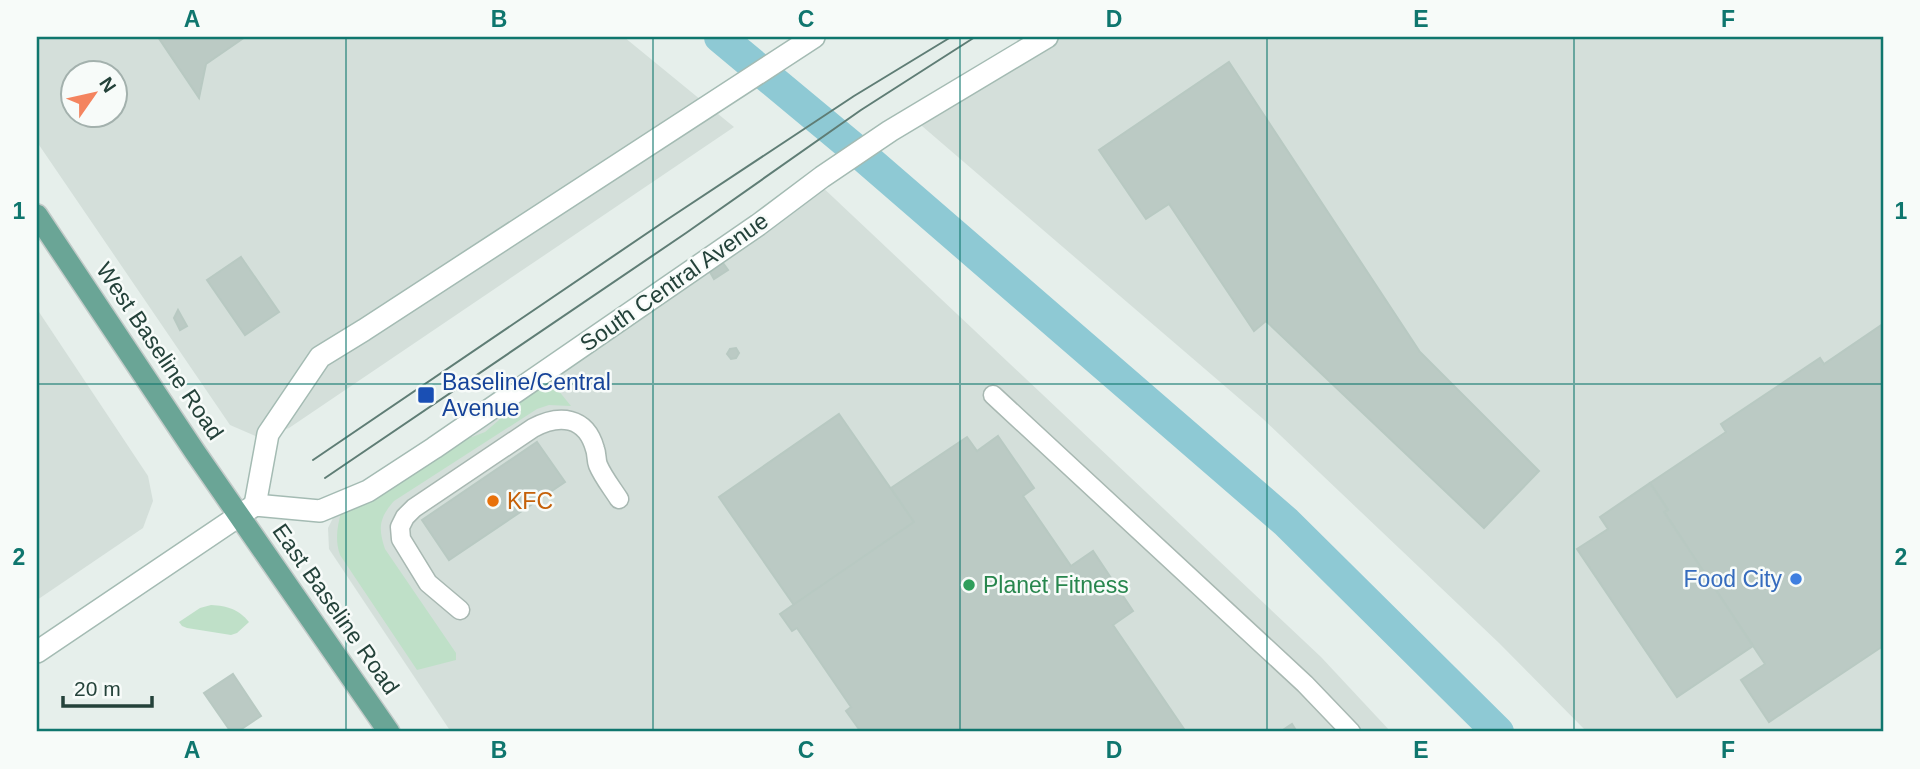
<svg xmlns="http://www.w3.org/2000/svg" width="1920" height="769" font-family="Helvetica,sans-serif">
<rect width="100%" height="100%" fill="#e6efeb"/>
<g fill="#d4dfda" fill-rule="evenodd">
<path d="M37 37H624L734 127 289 428 260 438 230 425 37 142ZM74 74H116V116H74Z"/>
<polygon points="1056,37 1883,37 1883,732 1587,732 1499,643 1262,418 915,120"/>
<polygon points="818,183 1321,657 1391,732 451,732 329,549 328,528 338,508"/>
<polygon points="37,309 148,476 153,501 143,528 37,600"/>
</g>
<g fill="#bfe0c8">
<path d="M545 374 571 406 549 405 537 409 394 501C379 518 378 528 385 549L456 653V660L417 670 340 555C335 541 337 527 341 513L454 438 472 437 485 432 499 420 502 410Z"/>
<path d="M211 605C228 606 238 609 249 622L237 633 231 635 187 628 182 626 179 622 200 608Z"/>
</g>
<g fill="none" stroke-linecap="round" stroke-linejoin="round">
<polyline stroke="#8ec9d4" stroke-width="32" points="720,37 863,156 1286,522 1498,732"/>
</g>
<g fill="#bbcac4" stroke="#b8c9c2" stroke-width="2">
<polygon points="158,37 245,37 206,64 199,98"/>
<polygon points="1229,62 1420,352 1539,471 1484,528 1266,321 1254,331 1169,204 1146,219 1099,150"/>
<polygon points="241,257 279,312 245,335 207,280"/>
<polygon points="723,263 728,270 714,279 710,272"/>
<polygon points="178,310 187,326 180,330 174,318"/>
<polygon points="1883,324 1883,646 1769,722 1741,680 1765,664 1664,512 1668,510 1650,483 1726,432 1721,424 1820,358 1824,364"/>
<polygon points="736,348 739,353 736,358 731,359 727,354 730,349"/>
<polygon points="839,414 914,522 794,605 719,497"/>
<polygon points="998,436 1034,488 1023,496 1071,566 1093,551 1133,611 1113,625 1186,732 861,732 846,711 851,707 797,628 792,631 780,614 914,522 891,488 967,437 977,451"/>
<polygon points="537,442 565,482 449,560 422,520"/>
<polygon points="1650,483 1668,510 1664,512 1753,646 1677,697 1577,549 1608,529 1600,517"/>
<polygon points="233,674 261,716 237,732 231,732 204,693"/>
<polygon points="1292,724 1297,732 1280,732"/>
</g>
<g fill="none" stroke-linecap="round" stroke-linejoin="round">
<g stroke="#a8b8b2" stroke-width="21">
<g id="lane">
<polyline points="993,395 1305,684 1351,732"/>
<path d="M460 610 428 583 401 539 400 527 405 517 414 508 533 428C559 414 586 416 595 449 597 454 596 460 598 465 603 477 612 488 619 499"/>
</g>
</g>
<g stroke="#a4bbb3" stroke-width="24">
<g id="secondary">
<polyline points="255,505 268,434 320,357 364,330 814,37"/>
<polyline points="37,652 255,505 320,511 368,491 434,448 758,225 822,177 890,131 1047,37"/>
</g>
</g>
<g stroke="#c2cac8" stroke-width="24">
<polyline id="primary" points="37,215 195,452 389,732"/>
</g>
<use href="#lane" stroke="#fff" stroke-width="18"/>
<use href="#secondary" stroke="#fff" stroke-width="21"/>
<use href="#primary" stroke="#6aa596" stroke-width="21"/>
<g stroke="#5f7d75" stroke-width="2">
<polyline points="313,460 668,219 854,96 951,37"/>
<polyline points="325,478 686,233 861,110 975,37"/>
</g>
</g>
<path fill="none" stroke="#0f766e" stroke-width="2" stroke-opacity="0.55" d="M346 37V732M653 37V732M960 37V732M1267 37V732M1574 37V732M37 384H1883"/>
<rect fill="#1a4fb4" stroke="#f7fbf9" stroke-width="2.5" x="417" y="386" width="18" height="18" rx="3.5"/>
<circle fill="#e8710a" stroke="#f7fbf9" stroke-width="2.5" cx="493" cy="501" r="7"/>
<circle fill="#3f7fe0" stroke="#f7fbf9" stroke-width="2.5" cx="1796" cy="579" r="7"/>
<circle fill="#2e9e5b" stroke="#f7fbf9" stroke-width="2.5" cx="969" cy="585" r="7"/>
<g text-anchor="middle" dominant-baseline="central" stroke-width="5" stroke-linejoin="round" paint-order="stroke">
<g font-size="23" fill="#24423a" stroke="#f7fbf9">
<text transform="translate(674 282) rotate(-35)">South Central Avenue</text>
<text transform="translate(160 351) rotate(56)">West Baseline Road</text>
<text transform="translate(336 609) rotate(55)">East Baseline Road</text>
</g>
<g font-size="23" fill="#164399" stroke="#f7fbf9" text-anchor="start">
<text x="442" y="382">Baseline/Central<tspan x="442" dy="26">Avenue</tspan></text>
</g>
<g font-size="23" fill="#c56008" stroke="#f7fbf9" text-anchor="start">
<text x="507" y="501">KFC</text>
</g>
<g font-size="23" fill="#366cbe" stroke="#f7fbf9" text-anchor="end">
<text x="1782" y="579">Food City</text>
</g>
<g font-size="23" fill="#27864d" stroke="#f7fbf9" text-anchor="start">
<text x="983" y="585">Planet Fitness</text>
</g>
</g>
<rect width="1920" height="769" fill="none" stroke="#f7fbf9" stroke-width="77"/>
<g transform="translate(94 94) rotate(56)"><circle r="33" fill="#f7fbf9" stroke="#a3b1ad" stroke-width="2"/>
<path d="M0-5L12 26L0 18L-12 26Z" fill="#f4845f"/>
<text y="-10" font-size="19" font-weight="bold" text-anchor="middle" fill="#24423a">N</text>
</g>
<path d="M63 696v10h89v-10" fill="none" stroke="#24423a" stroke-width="3.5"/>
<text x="74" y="696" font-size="21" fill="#24423a" stroke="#f7fbf9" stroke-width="5" paint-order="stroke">20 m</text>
<rect x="38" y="38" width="1844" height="692" fill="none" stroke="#0f766e" stroke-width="2.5"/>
<g font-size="23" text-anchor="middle" font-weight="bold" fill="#0f766e">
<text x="192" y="27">A</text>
<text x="499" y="27">B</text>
<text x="806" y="27">C</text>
<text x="1114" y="27">D</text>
<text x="1421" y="27">E</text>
<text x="1728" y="27">F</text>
<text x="19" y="219">1</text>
<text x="1901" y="219">1</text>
<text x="19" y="565">2</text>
<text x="1901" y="565">2</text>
<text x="192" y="758">A</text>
<text x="499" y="758">B</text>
<text x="806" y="758">C</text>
<text x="1114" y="758">D</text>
<text x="1421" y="758">E</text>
<text x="1728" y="758">F</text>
</g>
</svg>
